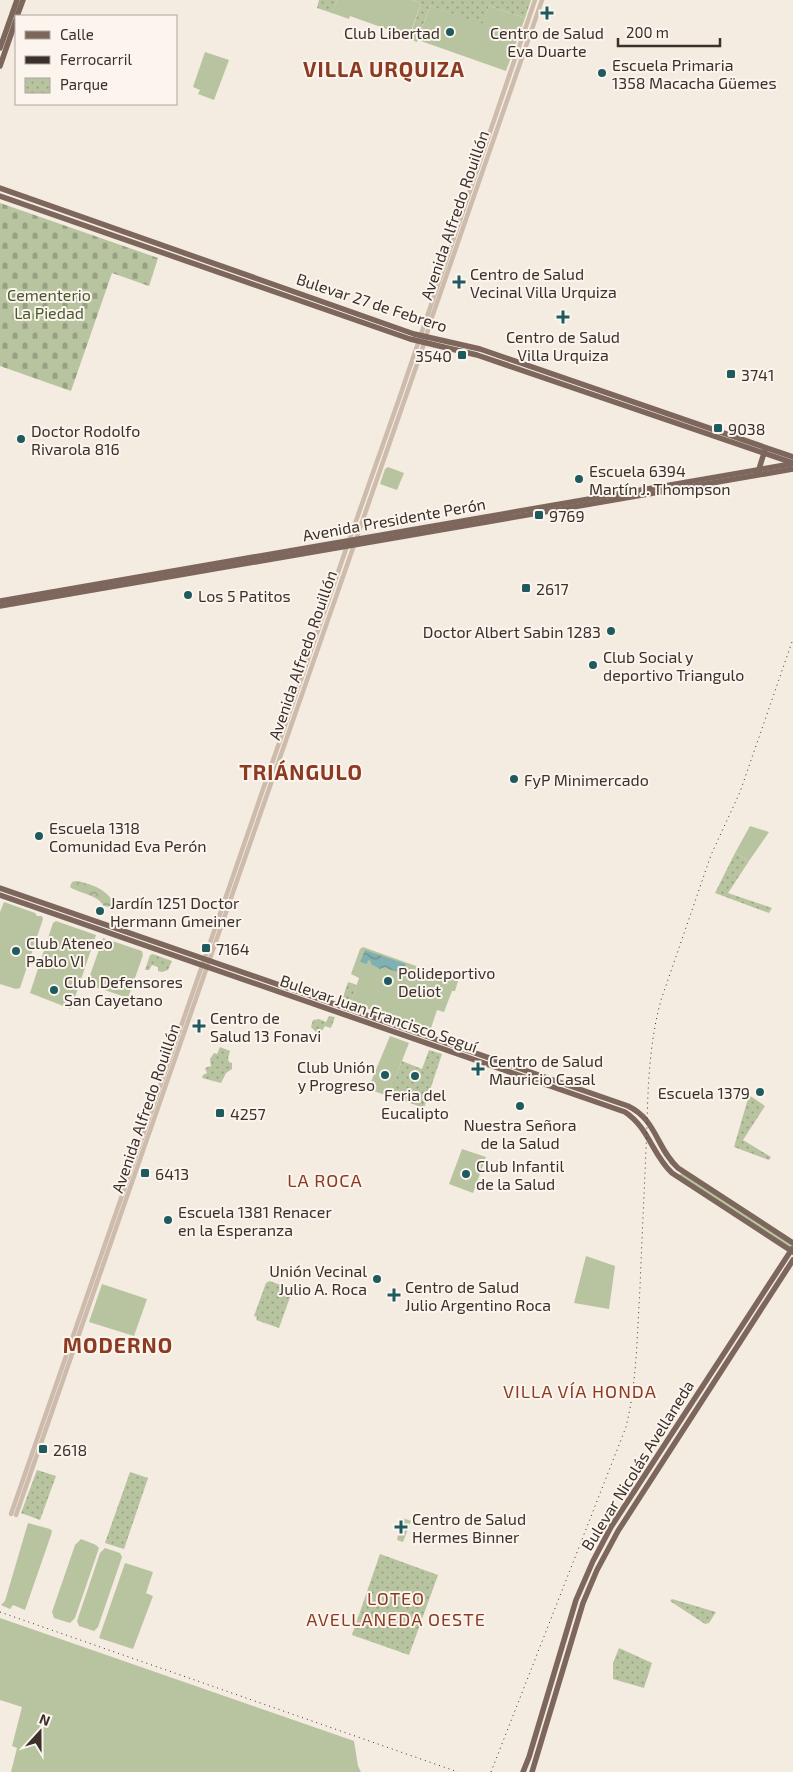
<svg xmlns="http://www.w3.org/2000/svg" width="793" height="1772" font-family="'Exo 2',sans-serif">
<defs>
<pattern id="forest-crowns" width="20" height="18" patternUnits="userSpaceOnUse" patternTransform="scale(1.25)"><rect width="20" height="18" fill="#b8c4a0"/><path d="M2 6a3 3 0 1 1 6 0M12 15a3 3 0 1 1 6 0" fill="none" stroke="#97a083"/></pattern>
<pattern id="cemetery-stones" width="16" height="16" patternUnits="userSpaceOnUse" patternTransform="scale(1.25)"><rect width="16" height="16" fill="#b8c4a0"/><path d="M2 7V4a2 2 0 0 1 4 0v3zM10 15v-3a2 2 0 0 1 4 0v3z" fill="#97a083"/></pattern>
<pattern id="park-dots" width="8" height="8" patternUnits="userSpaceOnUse" patternTransform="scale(1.25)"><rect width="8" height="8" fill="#b8c4a0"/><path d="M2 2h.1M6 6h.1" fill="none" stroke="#97a083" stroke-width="1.8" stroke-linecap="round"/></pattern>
<pattern id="water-waves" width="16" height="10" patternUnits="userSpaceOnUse" patternTransform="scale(1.25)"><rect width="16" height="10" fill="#7fb0b2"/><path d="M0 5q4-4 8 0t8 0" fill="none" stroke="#699091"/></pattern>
</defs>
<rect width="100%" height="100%" fill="#f4ebe1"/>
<g fill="#b8c4a0">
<polygon points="337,0 412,0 421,3 409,37 350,16 349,19 332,13"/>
<polygon points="430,6 482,24 489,6 525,18 506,71 418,40"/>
<polygon points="205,52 229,60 214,100 198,94 200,90 193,87"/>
<polygon points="388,467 404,473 397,490 380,484 385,469"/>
<polygon points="750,826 769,832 749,861 735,853"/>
<polygon points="4,902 35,913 37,916 42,916 43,919 20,988 16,989 0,984 0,912"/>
<polygon points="56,921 96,935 71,1009 30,993 53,923"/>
<polygon points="103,938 142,951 143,955 128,998 87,984"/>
<polygon points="363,947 458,981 455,991 452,991 444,1012 437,1010 430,1031 351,1003 359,978 351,974 360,949"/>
<polygon points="390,1036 409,1043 388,1096 368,1089"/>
<polygon points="462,1149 486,1157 473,1193 449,1184"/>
<polygon points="684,1172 793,1243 793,1252 677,1176"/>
<polygon points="586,1256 615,1266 609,1309 574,1303"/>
<polygon points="102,1284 147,1299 134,1336 89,1322"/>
<polygon points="403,1518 411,1521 403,1542 397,1540 399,1529 401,1530 404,1522 402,1521"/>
<polygon points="28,1523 50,1529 52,1531 51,1535 25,1610 13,1605 10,1609 1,1605 5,1601"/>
<polygon points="81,1539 96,1545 99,1548 75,1618 70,1623 54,1618 52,1612 75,1545"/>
<polygon points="105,1548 120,1553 122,1557 98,1627 94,1631 79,1626 77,1621 100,1553"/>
<polygon points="125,1563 153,1572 146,1593 153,1596 133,1649 99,1638"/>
<polygon points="0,1618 354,1741 358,1766 361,1772 11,1772 17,1748 12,1746 22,1707 0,1700"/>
</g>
<path fill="url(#forest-crowns)" d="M76 881C92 884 107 889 115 905L110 907 104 906C95 893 82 895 70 887L72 882Z"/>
<polygon fill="url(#cemetery-stones)" points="0,203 158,258 149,286 112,273 71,391 0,366"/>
<g fill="url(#park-dots)">
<polygon points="319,0 337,0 332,13 317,8"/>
<polygon points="412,0 531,0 525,18 489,6 482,25 430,6 417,42 409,39 421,3"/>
<polygon points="735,853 749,861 728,893 772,908 769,913 715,893"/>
<polygon points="153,954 172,961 168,970 162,972 158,971 158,967 152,965 149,970 145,970 150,955"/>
<polygon points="348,982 357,985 351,1003 342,1000"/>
<polygon points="329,1016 335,1017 331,1028 325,1026 322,1031 316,1032 311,1027 313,1020 319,1019 326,1022"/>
<polygon points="220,1047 230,1051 228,1058 229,1062 232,1063 232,1069 226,1073 221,1083 202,1078 203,1075 207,1073 205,1068 211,1066 210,1059 214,1053 217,1054"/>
<polygon points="429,1050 442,1054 424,1108 388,1095 402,1061 422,1069"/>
<polygon points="749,1095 765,1106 743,1140 771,1157 769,1160 734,1147"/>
<polygon points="269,1281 293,1289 279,1328 256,1320 257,1317 254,1316 266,1283"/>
<polygon points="37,1470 56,1476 40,1520 21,1513"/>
<polygon points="130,1472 148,1478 124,1549 105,1543"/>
<polygon points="380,1554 438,1575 409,1655 352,1635"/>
<polygon points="672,1599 716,1612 709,1623 705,1624 670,1601"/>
<polygon points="619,1648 652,1663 644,1688 613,1679 613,1663"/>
</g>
<path fill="url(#water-waves)" d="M365 950 406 964C401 973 393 972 385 967L380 969 371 964V961L368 960 367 964 360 962Z"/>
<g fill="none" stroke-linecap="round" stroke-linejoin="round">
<g stroke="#cdbbac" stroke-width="4.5">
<polyline points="11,1514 202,966 345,552 399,399 535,0"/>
<polyline points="16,1515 422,350 431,320 542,0"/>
</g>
<g stroke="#7d675c" stroke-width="5.5">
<polyline points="17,16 23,0"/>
<polyline points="0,48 17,0"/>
<polyline points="0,66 16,20"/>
<polyline points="0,188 414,334 480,349 793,457"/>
<polyline points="0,196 410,339 477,355 793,463"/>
<polyline points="758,472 765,450"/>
<polyline points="0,601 791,464"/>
<polyline points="0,606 793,469"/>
<path d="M0 888 628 1106C657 1120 656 1148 678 1168L793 1243"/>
<path d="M0 895 625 1112C649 1128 652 1154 672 1173L793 1252"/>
<polyline points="523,1772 529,1757 576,1600 593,1561 611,1527 792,1249"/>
<polyline points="532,1772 583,1603 597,1570 618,1531 793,1260"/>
</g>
<g stroke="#3b302b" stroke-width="1" stroke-dasharray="1 4" stroke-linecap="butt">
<polyline points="0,1612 458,1772"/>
<path d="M491 1772 626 1427C637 1382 637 1334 640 1288 642 1233 645 1179 647 1124 648 1082 650 1040 661 1000L711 855 740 792 793 639"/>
</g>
</g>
<g fill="#1f5a5e" stroke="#fbf5ee" stroke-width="2">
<path d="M544.5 5.5h5v5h5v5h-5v5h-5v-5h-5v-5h5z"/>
<circle cx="450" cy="32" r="5"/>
<circle cx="602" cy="73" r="5"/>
<path d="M456.5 274.5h5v5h5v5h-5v5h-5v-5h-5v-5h5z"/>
<path d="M560.5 309.5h5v5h5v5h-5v5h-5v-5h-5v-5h5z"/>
<rect x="457" y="350" width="10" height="10" rx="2.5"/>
<rect x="726" y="369" width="10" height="10" rx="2.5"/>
<rect x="713" y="423" width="10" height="10" rx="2.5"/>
<circle cx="21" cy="439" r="5"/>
<circle cx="579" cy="479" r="5"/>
<rect x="534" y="510" width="10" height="10" rx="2.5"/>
<rect x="521" y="583" width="10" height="10" rx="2.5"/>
<circle cx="188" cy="595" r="5"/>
<circle cx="611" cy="631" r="5"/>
<circle cx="593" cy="665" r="5"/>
<circle cx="514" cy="779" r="5"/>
<circle cx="39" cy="836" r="5"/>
<circle cx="100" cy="911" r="5"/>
<rect x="201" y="943" width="10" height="10" rx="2.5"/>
<circle cx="16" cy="951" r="5"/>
<circle cx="388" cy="981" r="5"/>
<circle cx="54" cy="990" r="5"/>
<path d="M196.5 1018.5h5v5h5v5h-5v5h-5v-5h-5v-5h5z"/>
<path d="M475.5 1061.5h5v5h5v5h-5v5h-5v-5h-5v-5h5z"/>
<circle cx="385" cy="1075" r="5"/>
<circle cx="415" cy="1076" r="5"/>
<circle cx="760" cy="1092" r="5"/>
<circle cx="520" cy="1106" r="5"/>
<rect x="215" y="1108" width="10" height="10" rx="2.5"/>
<rect x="140" y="1168" width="10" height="10" rx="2.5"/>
<circle cx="466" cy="1174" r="5"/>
<circle cx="168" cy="1220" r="5"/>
<circle cx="377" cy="1279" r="5"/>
<path d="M391.5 1287.5h5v5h5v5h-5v5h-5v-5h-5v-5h5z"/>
<rect x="38" y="1444" width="10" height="10" rx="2.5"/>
<path d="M398.5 1519.5h5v5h5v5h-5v5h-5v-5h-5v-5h5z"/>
</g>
<g text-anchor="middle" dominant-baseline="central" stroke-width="4" stroke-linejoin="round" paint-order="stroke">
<g font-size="16" fill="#3b302b" stroke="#fbf5ee" text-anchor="start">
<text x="440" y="32" text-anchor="end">Club Libertad</text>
<text x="547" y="32" text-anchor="middle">Centro de Salud<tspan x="547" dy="18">Eva Duarte</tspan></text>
<text x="612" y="64">Escuela Primaria<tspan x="612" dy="18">1358 Macacha Güemes</tspan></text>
<text x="470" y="273">Centro de Salud<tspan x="470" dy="18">Vecinal Villa Urquiza</tspan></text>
<text x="563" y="336" text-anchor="middle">Centro de Salud<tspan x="563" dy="18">Villa Urquiza</tspan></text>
<text x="452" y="355" text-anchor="end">3540</text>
<text x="741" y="374">3741</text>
<text x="728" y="428">9038</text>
<text x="31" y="430">Doctor Rodolfo<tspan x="31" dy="18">Rivarola 816</tspan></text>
<text x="589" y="470">Escuela 6394<tspan x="589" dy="18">Martín J. Thompson</tspan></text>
<text x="549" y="515">9769</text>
<text x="536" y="588">2617</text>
<text x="198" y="595">Los 5 Patitos</text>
<text x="601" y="631" text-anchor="end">Doctor Albert Sabin 1283</text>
<text x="603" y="656">Club Social y<tspan x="603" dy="18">deportivo Triangulo</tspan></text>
<text x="524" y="779">FyP Minimercado</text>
<text x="49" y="827">Escuela 1318<tspan x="49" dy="18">Comunidad Eva Perón</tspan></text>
<text x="110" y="902">Jardín 1251 Doctor<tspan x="110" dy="18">Hermann Gmeiner</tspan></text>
<text x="26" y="942">Club Ateneo<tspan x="26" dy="18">Pablo VI</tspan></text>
<text x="216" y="948">7164</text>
<text x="398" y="972">Polideportivo<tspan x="398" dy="18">Deliot</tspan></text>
<text x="64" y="981">Club Defensores<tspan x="64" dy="18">San Cayetano</tspan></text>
<text x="210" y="1017">Centro de<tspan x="210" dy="18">Salud 13 Fonavi</tspan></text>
<text x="489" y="1060">Centro de Salud<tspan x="489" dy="18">Mauricio Casal</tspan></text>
<text x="375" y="1066" text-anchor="end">Club Unión<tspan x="375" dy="18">y Progreso</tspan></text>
<text x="750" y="1092" text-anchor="end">Escuela 1379</text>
<text x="415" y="1094" text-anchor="middle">Feria del<tspan x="415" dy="18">Eucalipto</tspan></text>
<text x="230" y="1113">4257</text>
<text x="520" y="1124" text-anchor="middle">Nuestra Señora<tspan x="520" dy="18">de la Salud</tspan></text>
<text x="476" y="1165">Club Infantil<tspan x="476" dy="18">de la Salud</tspan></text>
<text x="155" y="1173">6413</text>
<text x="178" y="1211">Escuela 1381 Renacer<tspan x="178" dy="18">en la Esperanza</tspan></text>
<text x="367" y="1270" text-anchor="end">Unión Vecinal<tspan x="367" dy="18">Julio A. Roca</tspan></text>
<text x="405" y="1286">Centro de Salud<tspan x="405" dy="18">Julio Argentino Roca</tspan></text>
<text x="53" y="1449">2618</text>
<text x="412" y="1518">Centro de Salud<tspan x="412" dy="18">Hermes Binner</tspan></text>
</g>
<g font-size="16" fill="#3b302b" stroke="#fbf5ee">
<text transform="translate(454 215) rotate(-71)">Avenida Alfredo Rouillón</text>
<text transform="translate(372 302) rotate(18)">Bulevar 27 de Febrero</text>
<text transform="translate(394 519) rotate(-10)">Avenida Presidente Perón</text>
<text transform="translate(302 655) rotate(-71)">Avenida Alfredo Rouillón</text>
<text transform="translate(379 1013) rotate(19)">Bulevar Juan Francisco Seguí</text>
<text transform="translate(145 1108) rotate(-71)">Avenida Alfredo Rouillón</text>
<text transform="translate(637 1465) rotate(-58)">Bulevar Nicolás Avellaneda</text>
</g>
<g font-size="16" fill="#4a5a2e" stroke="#fbf5ee">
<text x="49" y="294">Cementerio<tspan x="49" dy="18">La Piedad</tspan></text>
</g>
<g font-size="18" letter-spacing="1" fill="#8c3b22" stroke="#fbf5ee">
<text x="325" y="1180">LA ROCA</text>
<text x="580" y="1391">VILLA VÍA HONDA</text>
<text x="396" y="1598">LOTEO<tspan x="396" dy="21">AVELLANEDA OESTE</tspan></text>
</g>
<g font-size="21" font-weight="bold" letter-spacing="1" fill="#8c3b22" stroke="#fbf5ee">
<text x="384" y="68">VILLA URQUIZA</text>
<text x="301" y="771">TRIÁNGULO</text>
<text x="118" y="1344">MODERNO</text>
</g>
</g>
<rect x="15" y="15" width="162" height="90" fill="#fbf5ee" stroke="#aea6a0"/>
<rect x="25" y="31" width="25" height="8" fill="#7d675c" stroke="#aea6a0"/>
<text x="60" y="40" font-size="15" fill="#3b302b">Calle</text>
<rect x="25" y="56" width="25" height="8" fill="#3b302b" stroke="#aea6a0"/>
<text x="60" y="65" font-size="15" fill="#3b302b">Ferrocarril</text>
<rect x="25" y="78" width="25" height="15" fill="url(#park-dots)" stroke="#aea6a0"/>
<text x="60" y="90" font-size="15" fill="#3b302b">Parque</text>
<g transform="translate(40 1732) rotate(21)" stroke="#fbf5ee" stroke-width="4" paint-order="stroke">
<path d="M0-4L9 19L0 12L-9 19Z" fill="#3b302b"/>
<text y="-8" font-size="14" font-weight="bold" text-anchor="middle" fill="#3b302b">N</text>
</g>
<path d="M618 38v8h102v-8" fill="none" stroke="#3b302b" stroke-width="2.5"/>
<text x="626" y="38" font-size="15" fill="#3b302b" stroke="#fbf5ee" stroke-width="4" paint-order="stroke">200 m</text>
</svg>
